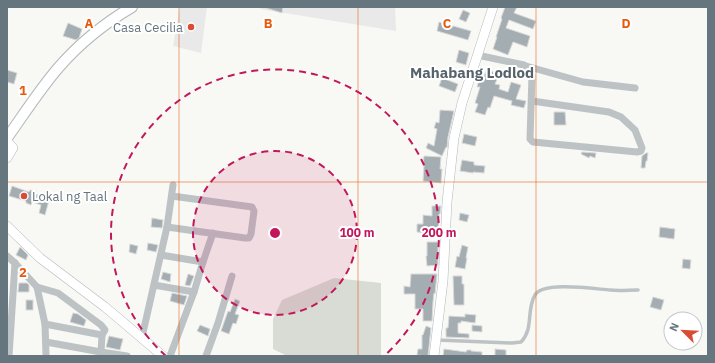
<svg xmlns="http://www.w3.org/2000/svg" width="715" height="363" font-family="'IBM Plex Sans',sans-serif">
<rect width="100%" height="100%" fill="#f8f8f5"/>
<g fill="#e9e9e9">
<polygon points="180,7 207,7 201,53 173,46"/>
<polygon points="261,7 395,7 396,31 260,9"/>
</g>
<polygon fill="#d8dcd5" points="334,278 381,283 381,356 287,356 273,349 273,319 282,300"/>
<g fill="#a4aeb2" stroke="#dad9d8">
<polygon points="267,7 283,7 282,13 266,8"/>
<polygon points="505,7 517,7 514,13 536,21 533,29 509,20 506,28 530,36 527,47 513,42 508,55 493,49 497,37 496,37 502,19 501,18"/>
<polygon points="463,10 470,13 466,22 459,19"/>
<polygon points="439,22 471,31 468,40 437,31"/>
<polygon points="68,23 82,29 79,38 76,40 63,36"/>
<polygon points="459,50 469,53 466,65 456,62"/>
<polygon points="487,69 499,75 495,84 500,85 499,89 508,92 511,82 521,85 516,99 526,101 524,108 511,105 512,101 494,96 490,108 488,107 485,115 475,112 478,104 475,103 480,87 477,87 479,80 482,80"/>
<polygon points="7,70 17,73 14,84 7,82"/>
<polygon points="442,78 458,84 455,92 439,86"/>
<polygon points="440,110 454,111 448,137 447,148 446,147 442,156 426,148 428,143 434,146 437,129 434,128 436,122 439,123"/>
<polygon points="554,112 565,112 566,125 554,125"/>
<polygon points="464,134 477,137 475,146 462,143"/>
<polygon points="582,152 595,153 596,153 595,158 590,156 589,158 581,154"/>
<polygon points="646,153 648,153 647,161 646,161 645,168 641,168 642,156"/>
<polygon points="424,156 441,157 440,169 442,169 441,183 423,181 424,166 423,166"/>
<polygon points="462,160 474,162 474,165 485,166 484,173 473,172 473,173 460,171"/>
<polygon points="12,186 29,192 30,190 36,191 35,194 44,196 45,192 51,193 45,215 39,213 41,205 32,202 31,205 26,203 26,201 9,196"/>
<polygon points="432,206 441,206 440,214 439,214 438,234 417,232 417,224 423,224 423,215 432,216"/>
<polygon points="460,213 469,215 467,222 459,220"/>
<polygon points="152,218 163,220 162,228 151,227"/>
<polygon points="660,227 675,229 674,239 659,237"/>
<polygon points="427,242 438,242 438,265 427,266 426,256 427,256"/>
<polygon points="148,243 158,245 156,252 147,250"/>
<polygon points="130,244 138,246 136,254 129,252"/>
<polygon points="462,245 468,247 466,258 467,258 465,269 455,267 457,256 459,257"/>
<polygon points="20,247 28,255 26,260 16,255"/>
<polygon points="683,259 691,260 690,269 682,268"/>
<polygon points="163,272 171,274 170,282 161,279"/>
<polygon points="188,274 194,276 190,286 185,285"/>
<polygon points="411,274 437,274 435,294 434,293 433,302 432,321 423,321 423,309 415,309 415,294 404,294 404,286 410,287"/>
<polygon points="453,276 462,276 462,284 464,284 464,305 454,305"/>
<polygon points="19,283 27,283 29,285 29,292 18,292"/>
<polygon points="172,293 187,296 184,305 170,301"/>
<polygon points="653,297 664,300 661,310 650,307"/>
<polygon points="235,299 240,301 235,314 239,315 236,324 233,323 229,334 221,331 228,311 230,312"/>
<rect x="26" y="300" width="7" height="10"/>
<polygon points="73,313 78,314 86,320 84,326 70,322"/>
<polygon points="465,314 476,315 475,323 461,321 461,323 458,323 458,333 469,334 469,338 446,337 446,328 448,328 449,316 465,317"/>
<polygon points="200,325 210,329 208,336 197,331"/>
<polygon points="472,325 482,326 482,332 472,331"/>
<polygon points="426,326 431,328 428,356 417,355 418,349 422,349 422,335 423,335"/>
<polygon points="109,336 123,339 120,350 106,347"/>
<polygon points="444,349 466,352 467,350 471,350 471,351 482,352 482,356 443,356"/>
<polygon points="495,349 506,350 506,356 495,356"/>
</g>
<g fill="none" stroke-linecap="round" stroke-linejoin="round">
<g stroke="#b2b8bc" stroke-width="10">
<g id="secondary">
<polyline points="7,141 13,148 7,158"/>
<polyline points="7,226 40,258 105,307 163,356"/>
<polyline points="434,356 443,281 447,202 454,138 462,103 493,7"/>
</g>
</g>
<g stroke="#b1b7ba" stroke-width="12">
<path id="primary" d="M7 138C24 114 40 89 59 67 80 43 105 23 132 7"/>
</g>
<path stroke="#bdc2c5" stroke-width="3.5" d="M437 340 512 343 521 342C534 329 526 310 535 295 543 281 595 289 610 290 619 291 629 290 638 290"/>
<g stroke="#bdc2c5" stroke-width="7">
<polyline points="477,55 524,65 530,70 532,75 530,139 533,142 637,152 641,151 642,148 635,130 621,117 609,112 532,101"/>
<polyline points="526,66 583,82 635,88"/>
<polyline points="167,227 245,238 249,238 251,234 254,211 252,207 172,196"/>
<polyline points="161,255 203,262"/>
<polyline points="7,256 15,263 37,287 45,324 46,356"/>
<polyline points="154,285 194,292"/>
<polyline points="37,287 58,293 101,325 105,330 102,335"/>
<polyline points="45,324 102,335 101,352"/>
<polyline points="142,337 167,227 173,185"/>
<polyline points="46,342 101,352 127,356"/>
<polyline points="9,356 15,263"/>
<polyline points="170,356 194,292 203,262 213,233"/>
<polyline points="206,356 218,323 232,276"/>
</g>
<use href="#secondary" stroke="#fff" stroke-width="9"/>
<use href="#primary" stroke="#fff" stroke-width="10"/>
</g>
<path fill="none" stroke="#e8590c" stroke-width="1" stroke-opacity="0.55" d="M179 7V356M358 7V356M536 7V356M7 182H708"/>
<circle cx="275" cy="233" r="82" fill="#c2185b" fill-opacity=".12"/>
<g fill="none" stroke="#c2185b" stroke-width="2" stroke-dasharray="7 5">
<circle cx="275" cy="233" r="82"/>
<path d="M166 356A164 164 0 1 1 384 356"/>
</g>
<g fill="#d84c35" stroke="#fff" stroke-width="1.5">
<circle cx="191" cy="27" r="4"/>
<circle cx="24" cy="196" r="4"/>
</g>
<g text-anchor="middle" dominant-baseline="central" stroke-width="4" stroke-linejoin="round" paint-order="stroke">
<g font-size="13" fill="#65767e" stroke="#fff" text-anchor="end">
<text x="183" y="27">Casa Cecilia</text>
<text x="32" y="196" text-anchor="start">Lokal ng Taal</text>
</g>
<g font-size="15" font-weight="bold" fill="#56636a" stroke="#fff">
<text x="472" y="72">Mahabang Lodlod</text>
</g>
</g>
<g font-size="13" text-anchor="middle" font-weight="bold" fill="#e8590c" stroke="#fff" stroke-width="4" stroke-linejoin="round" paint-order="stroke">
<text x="89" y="28">A</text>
<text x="268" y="28">B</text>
<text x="447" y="28">C</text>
<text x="626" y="28">D</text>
<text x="23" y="95">1</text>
<text x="23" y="277">2</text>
</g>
<circle cx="275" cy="233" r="6" fill="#c2185b" stroke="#fff" stroke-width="2"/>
<g font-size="12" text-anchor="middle" font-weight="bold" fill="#c2185b" stroke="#fff" stroke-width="4" stroke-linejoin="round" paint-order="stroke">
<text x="357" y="237">100 m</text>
<text x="439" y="237">200 m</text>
</g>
<rect width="715" height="363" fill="none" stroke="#65767e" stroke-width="16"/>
<g transform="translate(683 331) rotate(294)"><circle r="19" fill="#ffffff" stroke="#c1c8cb"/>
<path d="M0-3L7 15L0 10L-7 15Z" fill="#d84c35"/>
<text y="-6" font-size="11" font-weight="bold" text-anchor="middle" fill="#65767e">N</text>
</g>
</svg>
